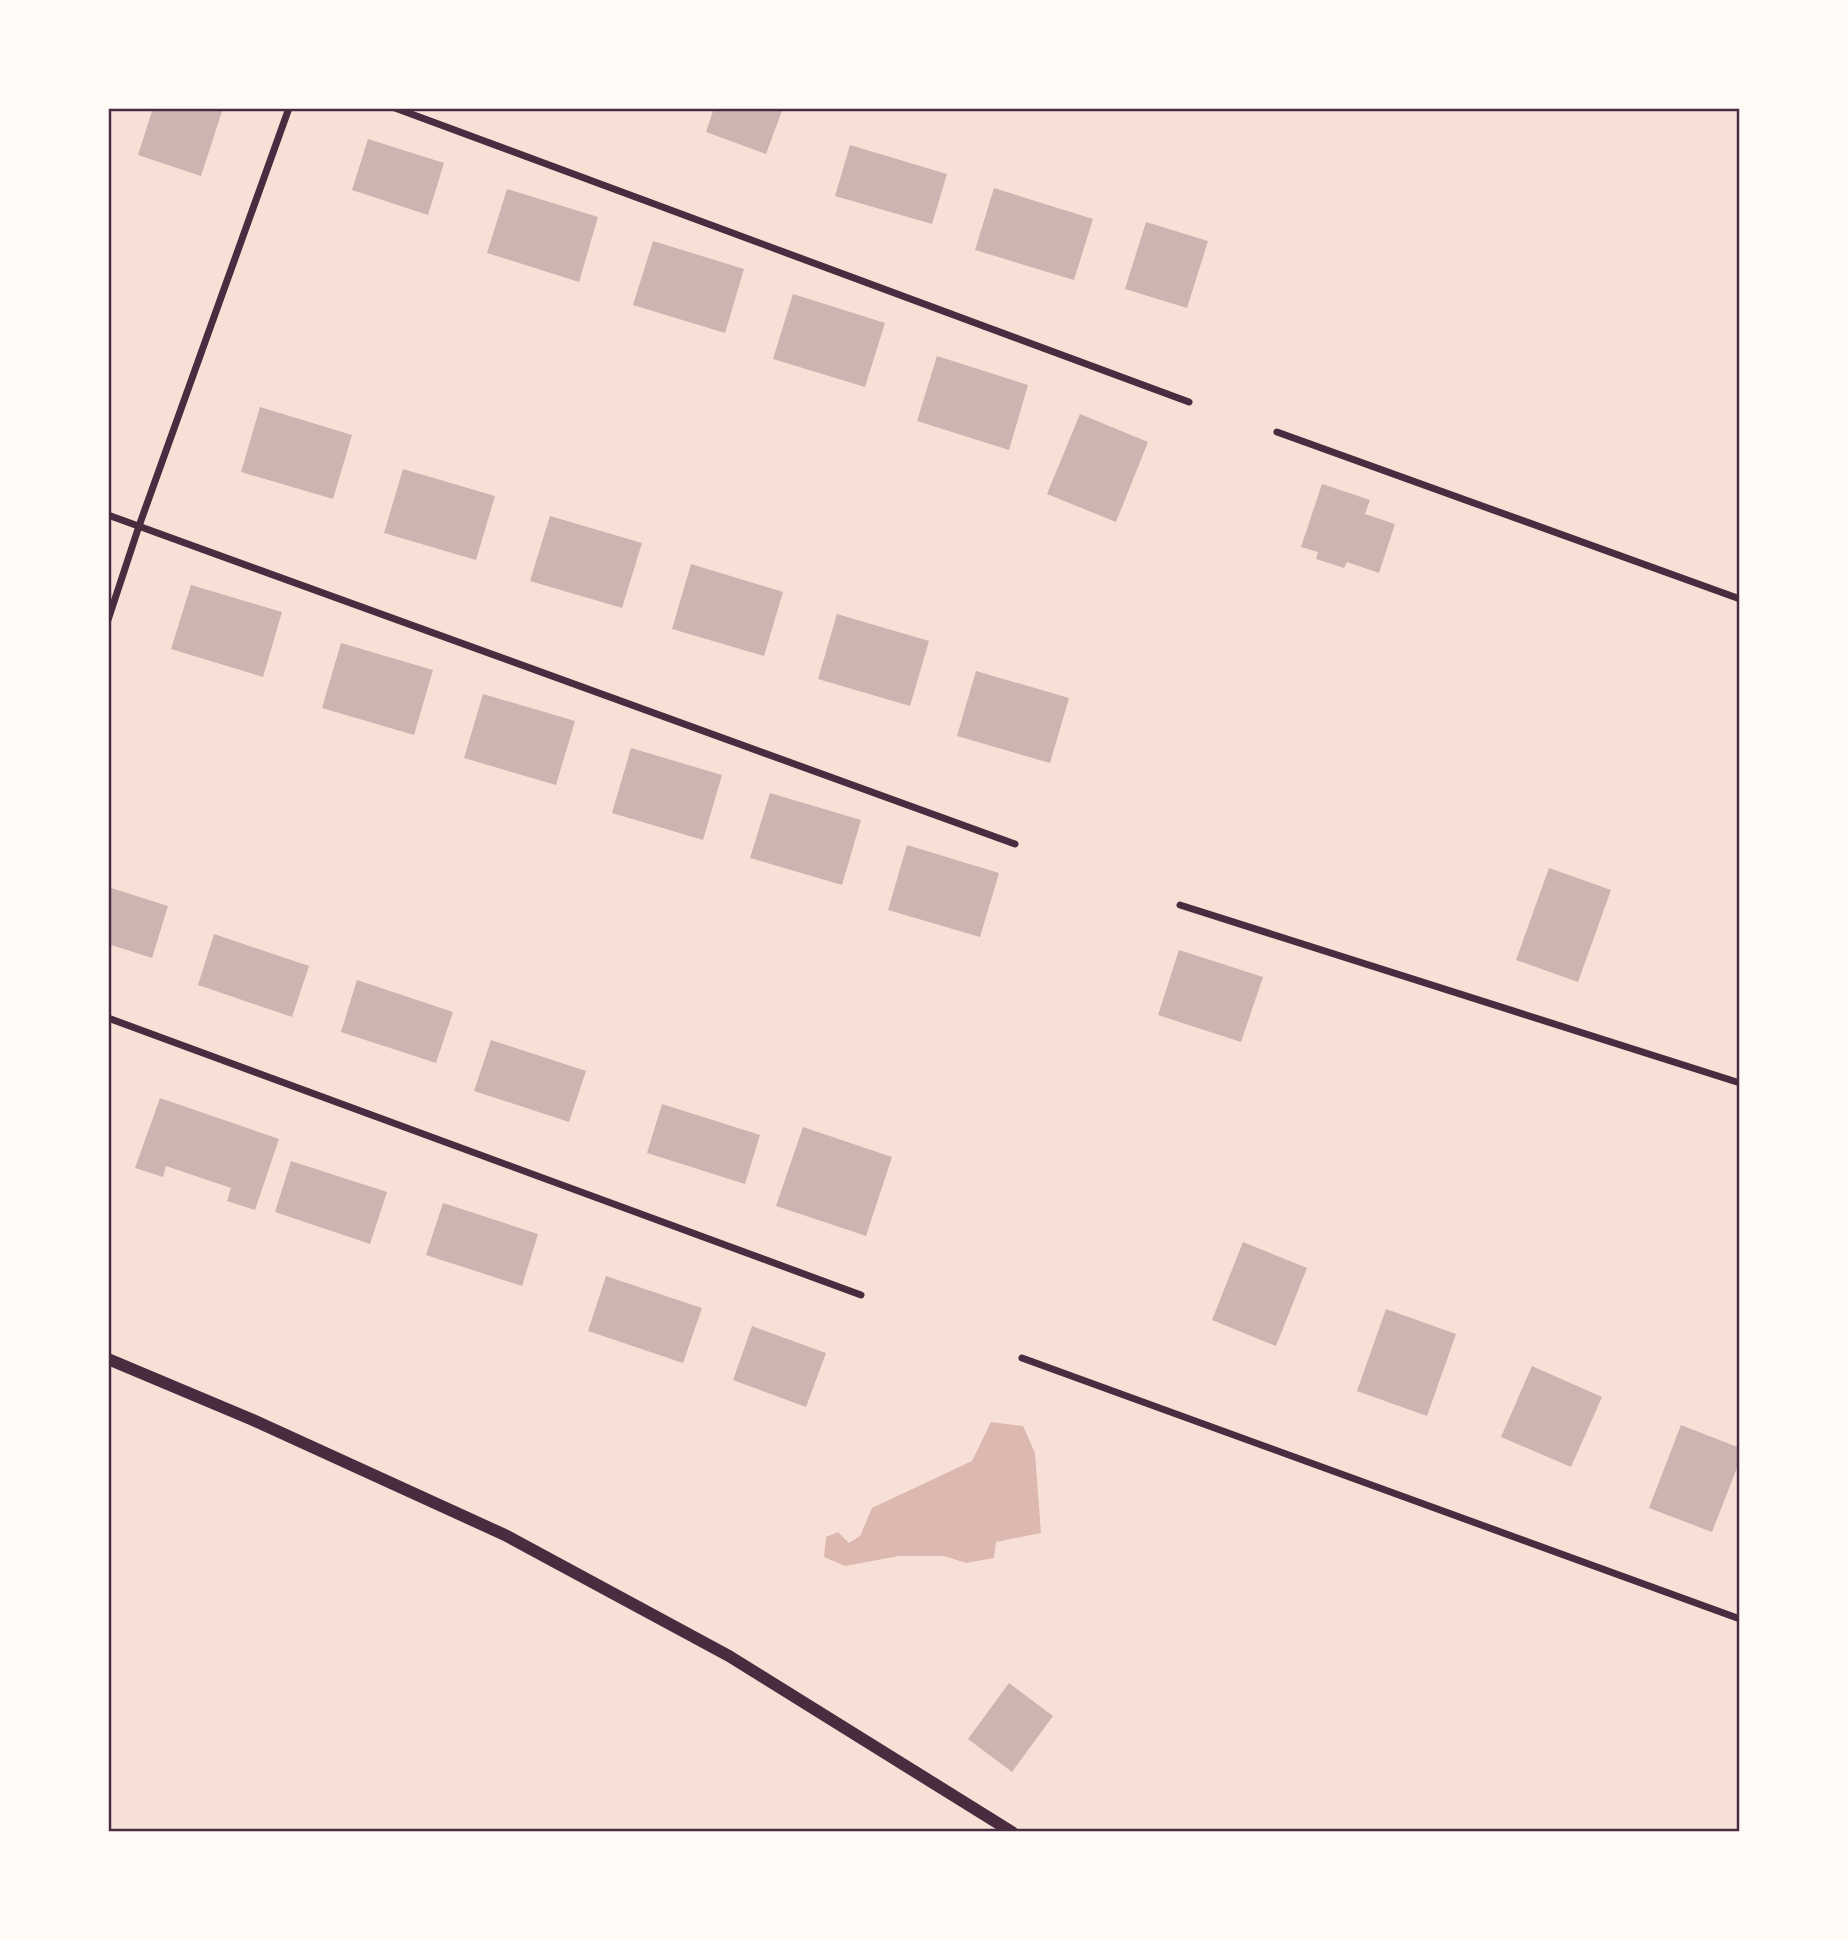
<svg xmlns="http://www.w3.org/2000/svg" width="1848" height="1940" font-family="'Exo 2',sans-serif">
<rect width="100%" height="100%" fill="#f7e1d7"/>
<polygon fill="#dcb8b0" points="991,1422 1023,1426 1035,1453 1041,1533 996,1542 994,1558 966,1563 944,1556 899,1556 845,1566 824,1557 826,1537 838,1532 849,1543 860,1536 872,1508 972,1461"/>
<g fill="#ccb4b1">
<polygon points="153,108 223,108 201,176 138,155"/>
<polygon points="714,108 783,108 766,154 706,132"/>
<polygon points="368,139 444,163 428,215 352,190"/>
<polygon points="850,145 947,174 932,224 835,196"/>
<polygon points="994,188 1093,219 1074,280 975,250"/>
<polygon points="507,189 598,217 579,282 487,253"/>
<polygon points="1146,222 1208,241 1187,308 1125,289"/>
<polygon points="653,241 744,269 725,333 633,305"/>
<polygon points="793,294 885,323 865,387 773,359"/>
<polygon points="937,356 1028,385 1009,450 917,421"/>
<polygon points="260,407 352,435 333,499 241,472"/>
<polygon points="1080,414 1148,442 1116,522 1047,494"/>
<polygon points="403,469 495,496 476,560 384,533"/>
<polygon points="1322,484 1370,500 1365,514 1395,524 1379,573 1347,562 1344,568 1316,559 1318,552 1301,547"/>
<polygon points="550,516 642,543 622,608 530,581"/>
<polygon points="691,564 783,592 764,656 672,629"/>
<polygon points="191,585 282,612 263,677 171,649"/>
<polygon points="837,614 929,641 910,706 818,679"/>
<polygon points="341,643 433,670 414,735 322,708"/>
<polygon points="976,671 1069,698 1050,763 957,736"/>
<polygon points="483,694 575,721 556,785 464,758"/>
<polygon points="631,748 722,775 703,840 612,813"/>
<polygon points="770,793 861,820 842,885 750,858"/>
<polygon points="907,845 999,873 980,937 888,910"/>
<polygon points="1549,868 1611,890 1578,982 1516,960"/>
<polygon points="108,887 168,906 152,958 108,944"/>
<polygon points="214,934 309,966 292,1017 198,985"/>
<polygon points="1179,950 1263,977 1241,1042 1158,1015"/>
<polygon points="357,980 453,1012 436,1063 341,1032"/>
<polygon points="491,1040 586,1071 569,1122 474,1091"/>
<polygon points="160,1098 279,1139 255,1210 227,1201 231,1188 166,1166 163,1177 135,1168"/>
<polygon points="662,1104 760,1135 745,1184 647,1153"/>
<polygon points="803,1127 892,1157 866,1236 776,1206"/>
<polygon points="291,1161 387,1192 370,1244 275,1212"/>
<polygon points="443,1203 538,1234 522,1286 426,1255"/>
<polygon points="1243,1242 1307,1268 1276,1346 1212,1320"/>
<polygon points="606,1276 702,1308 683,1363 588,1331"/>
<polygon points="1386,1309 1456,1334 1427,1416 1357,1391"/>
<polygon points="752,1326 826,1353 806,1407 733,1380"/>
<polygon points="1532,1366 1602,1397 1571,1467 1501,1437"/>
<polygon points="1681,1425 1740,1448 1740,1460 1712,1532 1649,1508"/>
<polygon points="1009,1683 1053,1716 1012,1772 968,1739"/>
</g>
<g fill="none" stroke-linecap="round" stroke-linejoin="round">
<g stroke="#4a2c40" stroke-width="7">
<polyline points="395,108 1189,402"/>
<polyline points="1277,432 1740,599"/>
<polyline points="108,515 1015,844"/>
<polyline points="108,620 139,526 289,108"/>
<polyline points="1180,905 1740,1083"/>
<polyline points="108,1018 861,1295"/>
<polyline points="1022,1358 1740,1619"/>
</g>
<polyline stroke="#4a2c40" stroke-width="12" points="108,1359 253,1420 505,1535 729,1656 1012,1832"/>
</g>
<rect width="1848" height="1940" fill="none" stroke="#fffaf5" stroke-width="220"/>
<rect x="110" y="110" width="1628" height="1720" fill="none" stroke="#4a2c40" stroke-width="2.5"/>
</svg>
